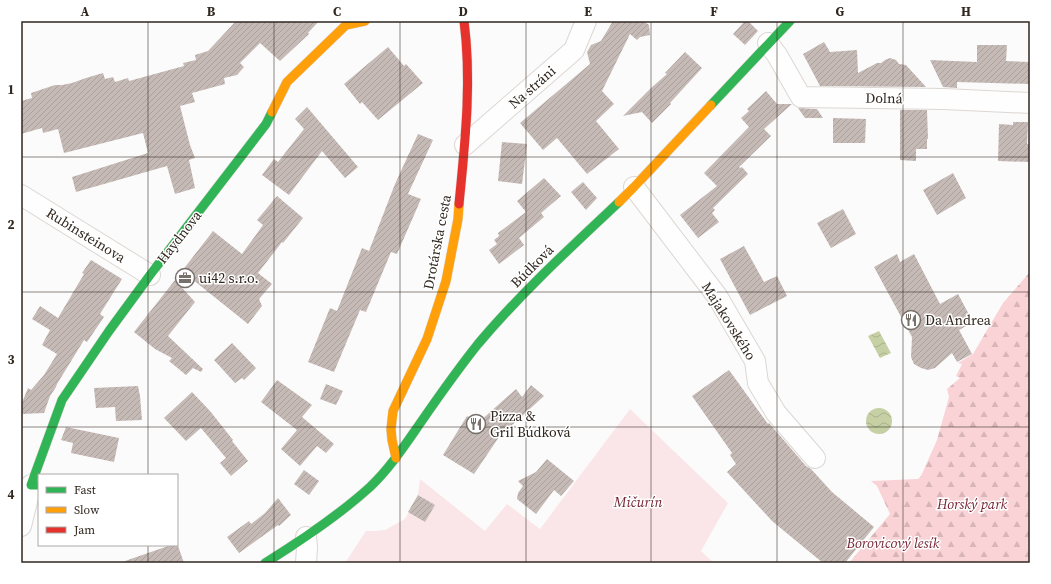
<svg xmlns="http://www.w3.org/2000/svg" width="1051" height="584" font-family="'Source Serif 4',serif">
<defs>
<pattern id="forest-firs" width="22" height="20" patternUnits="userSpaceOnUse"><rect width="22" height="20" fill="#fad3d7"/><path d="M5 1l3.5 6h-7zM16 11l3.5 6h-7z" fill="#d7b5b8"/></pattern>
<pattern id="water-waves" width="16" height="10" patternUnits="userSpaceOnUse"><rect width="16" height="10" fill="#c6d0a4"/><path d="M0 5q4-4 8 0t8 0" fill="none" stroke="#aab38d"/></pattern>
<pattern id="building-hatch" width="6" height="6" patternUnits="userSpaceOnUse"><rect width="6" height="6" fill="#c6bab6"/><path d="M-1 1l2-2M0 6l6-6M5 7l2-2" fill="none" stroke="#aaa09c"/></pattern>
</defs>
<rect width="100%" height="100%" fill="#fbfbfb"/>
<polygon fill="#fae6e8" points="630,409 728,503 701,551 714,563 345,563 366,531 376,531 385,530 405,519 418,495 420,479 485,531 507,504 540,529"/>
<polygon fill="url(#forest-firs)" points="1030,272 1030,563 849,563 890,514 877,486 871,481 918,479 921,476 937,440 949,397 947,389 960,378 956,376 962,364 958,363 973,354 1003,303"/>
<g fill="url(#water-waves)">
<polygon points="879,331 891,353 880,358 868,336"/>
<circle cx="879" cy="421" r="13"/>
</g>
<g fill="url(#building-hatch)">
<polygon points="236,21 319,21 308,33 309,34 280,61 260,43 240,63 244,67 237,75 224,78 225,84 192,93 195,102 180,106 190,145 195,158 189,160 195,188 175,194 167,166 76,192 72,177 148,153 143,133 64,153 58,129 43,133 42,128 21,134 21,101 32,98 31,93 55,85 62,85 72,83 86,78 103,73 105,79 113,77 115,82 128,78 129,81 184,66 183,63 196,60 195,55 208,51"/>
<polygon points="613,21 643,21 649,25 650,35 640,37 637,40 630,34 602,91 614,104 596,121 619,149 587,174 557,138 543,150 520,123 590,64 587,52 591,45 601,41"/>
<polygon points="745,21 748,21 758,31 745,45 733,34"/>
<polygon points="824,42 830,52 857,50 858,73 877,63 881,63 885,60 890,58 896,60 899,64 906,65 926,87 820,86 803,54"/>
<polygon points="977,45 1007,45 1006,61 1030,62 1030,84 957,82 957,88 943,87 930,60 977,62"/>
<polygon points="388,47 404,66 406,64 423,83 378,120 362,102 360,104 344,84"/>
<polygon points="685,52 702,68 670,103 671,104 652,123 642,112 623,116 651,88 667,74 665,73"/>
<polygon points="766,91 777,104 792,104 764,129 771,136 739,167 740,168 742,167 748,174 713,208 715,210 712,213 719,222 698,238 680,215 717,186 704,173 749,127 741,118 749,111 747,109"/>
<polygon points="307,107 358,167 345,178 322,151 289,195 262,175 274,159 278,162 304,129 295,119"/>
<polygon points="798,108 817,109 823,118 805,118"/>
<polygon points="900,110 927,110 928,139 927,139 927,149 916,149 916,161 900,160"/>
<polygon points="833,118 866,119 865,143 833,143"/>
<polygon points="1013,122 1028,122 1027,144 1030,144 1030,162 998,161 999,124 1013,125"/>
<polygon points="418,134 433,140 408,194 421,199 397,254 391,252 366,312 360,310 334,372 308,362 330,308 337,311 362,248 369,251 395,184"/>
<polygon points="502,142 527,144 522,184 498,181"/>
<polygon points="953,173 966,198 937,215 923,190"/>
<polygon points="544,178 561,196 541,213 544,217 519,238 524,245 499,264 489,250 497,244 494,240 499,236 498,233 526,212 517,201"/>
<polygon points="583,182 597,198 586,210 571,192"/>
<polygon points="277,196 303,218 283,243 282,242 258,273 272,284 259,299 262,306 248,324 182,271 213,231 242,254 263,225 257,220"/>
<polygon points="843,209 856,234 831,248 817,223"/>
<polygon points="744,246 764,282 777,276 787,296 750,315 720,259"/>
<polygon points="897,254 900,262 914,254 940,304 958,294 973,322 959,330 972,354 957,362 952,353 935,368 928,370 921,368 914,364 911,357 912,337 874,267"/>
<polygon points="91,260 122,279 100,314 104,317 87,342 84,340 57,384 56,387 50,396 44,413 21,414 21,405 28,388 31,390 44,375 57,354 42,345 50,330 32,319 40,306 58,318 84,274 82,273"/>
<polygon points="175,280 195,302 168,336 203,369 201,372 193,368 186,375 169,361 172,358 155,349 134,332"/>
<polygon points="232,343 256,368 244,380 242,378 235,383 214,360"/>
<polygon points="729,370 768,424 769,423 806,466 811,469 832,492 874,527 845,563 823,563 772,521 727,472 736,464 730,455 732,453 692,396"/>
<polygon points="277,380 312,405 302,417 334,444 326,453 317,446 300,466 281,449 297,430 261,402"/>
<polygon points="326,384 343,391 336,405 320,399"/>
<polygon points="531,385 544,396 510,427 499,437 474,474 443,455 467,416 478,423 516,389 522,397"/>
<polygon points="138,386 140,396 142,420 116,421 115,407 96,408 94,388"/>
<polygon points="192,392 210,411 233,440 232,441 248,461 231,476 220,463 226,458 201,428 186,441 164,418"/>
<polygon points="66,427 119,438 114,462 71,453 73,443 61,440"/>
<polygon points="547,459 574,481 561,496 554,490 536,514 517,499 518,493 523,486 518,481 536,472"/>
<polygon points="304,470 319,481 309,495 294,484"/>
<polygon points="418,495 435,505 425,522 408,512"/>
<polygon points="278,498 291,515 279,526 278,525 239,553 227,537 249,521 251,524 265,513"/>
<polygon points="177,543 184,563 125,563 125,561 171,545 177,545"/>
</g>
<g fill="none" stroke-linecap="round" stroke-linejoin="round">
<g stroke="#dcd7d3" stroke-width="22">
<g id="street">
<polyline points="768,43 777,55 801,97 944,99 1030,103"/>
<polyline points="465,145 574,50 586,21"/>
<polyline points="634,187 717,296 755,361 758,383 776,413 815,458"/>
<polyline points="21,195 150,275"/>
<polyline points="21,526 31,485"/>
<polyline points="306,537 307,547 306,563"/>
</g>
</g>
<g stroke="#dcd7d3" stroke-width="10">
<g id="fast">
<polyline points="711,105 790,21"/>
<polyline points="39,485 31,485 62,400 109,331 150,275 266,124 272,112"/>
<path d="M265 563C302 540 338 516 370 487 390 468 405 445 421 422 439 396 458 369 478 344 521 293 570 248 619 202"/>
</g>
</g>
<g stroke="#dcd7d3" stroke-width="10">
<g id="slow">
<polyline points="272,112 287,82 346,25 365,21"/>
<polyline points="619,202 634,187 711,105"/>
<polyline points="396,458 392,440 391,429 393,411 427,339 446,281 458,219 459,204"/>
</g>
</g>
<g stroke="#dcd7d3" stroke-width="10">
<path id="jam" d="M459 204C465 143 472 82 464 21"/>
</g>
<use href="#street" stroke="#fefefe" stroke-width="20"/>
<use href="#fast" stroke="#30b455" stroke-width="9"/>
<use href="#slow" stroke="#ff9f0a" stroke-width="9"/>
<use href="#jam" stroke="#e5322d" stroke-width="9"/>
</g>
<path fill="none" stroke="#30271f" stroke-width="1" stroke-opacity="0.55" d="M148 21V475M274 21V563M400 21V563M526 21V563M651 21V563M777 21V563M903 21V563M21 157H1030M21 292H1030M21 427H1030M148 545V563"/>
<defs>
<g id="office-ring" transform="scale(1)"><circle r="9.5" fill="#fff" stroke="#77716c" stroke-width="1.5"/><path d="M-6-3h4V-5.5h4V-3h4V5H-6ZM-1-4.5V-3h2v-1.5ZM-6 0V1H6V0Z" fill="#77716c"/></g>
<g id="restaurant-ring" transform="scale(1)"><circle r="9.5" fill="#fff" stroke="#77716c" stroke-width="1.5"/><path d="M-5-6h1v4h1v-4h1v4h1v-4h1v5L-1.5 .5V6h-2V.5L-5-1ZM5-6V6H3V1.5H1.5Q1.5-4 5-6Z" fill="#77716c"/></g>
</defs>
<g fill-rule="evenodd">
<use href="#office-ring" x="185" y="278"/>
<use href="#restaurant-ring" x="911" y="320"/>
<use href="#restaurant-ring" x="476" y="424"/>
</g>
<g text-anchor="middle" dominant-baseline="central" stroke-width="3" stroke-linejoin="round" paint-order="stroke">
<g font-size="14" fill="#30271f" stroke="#fff">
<text transform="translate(532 87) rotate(-41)">Na stráni</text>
<text transform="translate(884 98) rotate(1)">Dolná</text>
<text transform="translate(86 235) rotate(32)">Rubinsteinova</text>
<text transform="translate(179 237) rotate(-52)">Haydnova</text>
<text transform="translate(437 242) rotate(-79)">Drotárska cesta</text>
<text transform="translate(532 266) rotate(-45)">Búdková</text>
<text transform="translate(729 321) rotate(58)">Majakovského</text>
</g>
<g font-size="14" fill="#30271f" stroke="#fff" text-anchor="start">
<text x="199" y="278">ui42 s.r.o.</text>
<text x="925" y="320">Da Andrea</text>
<text x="490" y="416">Pizza &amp;<tspan x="490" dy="16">Gril Búdková</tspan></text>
</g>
<g font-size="14" font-style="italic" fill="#742333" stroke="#fff">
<text x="638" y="502">Mičurín</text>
<text x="972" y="504">Horský park</text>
<text x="893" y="543">Borovicový lesík</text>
</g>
</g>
<rect width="1051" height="584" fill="none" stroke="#ffffff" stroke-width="44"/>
<rect x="38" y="474" width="140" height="72" fill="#ffffff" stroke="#aca9a5"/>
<rect x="46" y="487" width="20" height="6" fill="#30b455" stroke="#aca9a5"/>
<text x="74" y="494" font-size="12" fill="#30271f">Fast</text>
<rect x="46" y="507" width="20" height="6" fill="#ff9f0a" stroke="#aca9a5"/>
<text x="74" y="514" font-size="12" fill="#30271f">Slow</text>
<rect x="46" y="527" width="20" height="6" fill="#e5322d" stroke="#aca9a5"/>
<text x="74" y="534" font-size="12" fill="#30271f">Jam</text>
<rect x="22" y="22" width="1007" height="540" fill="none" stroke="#30271f" stroke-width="1.5"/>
<g font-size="13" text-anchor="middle" font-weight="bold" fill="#30271f">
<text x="85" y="16">A</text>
<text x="211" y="16">B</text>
<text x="337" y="16">C</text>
<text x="463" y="16">D</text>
<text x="588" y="16">E</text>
<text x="714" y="16">F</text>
<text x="840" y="16">G</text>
<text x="966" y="16">H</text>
<text x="11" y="94">1</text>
<text x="11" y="229">2</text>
<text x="11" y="364">3</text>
<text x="11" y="499">4</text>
</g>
</svg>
